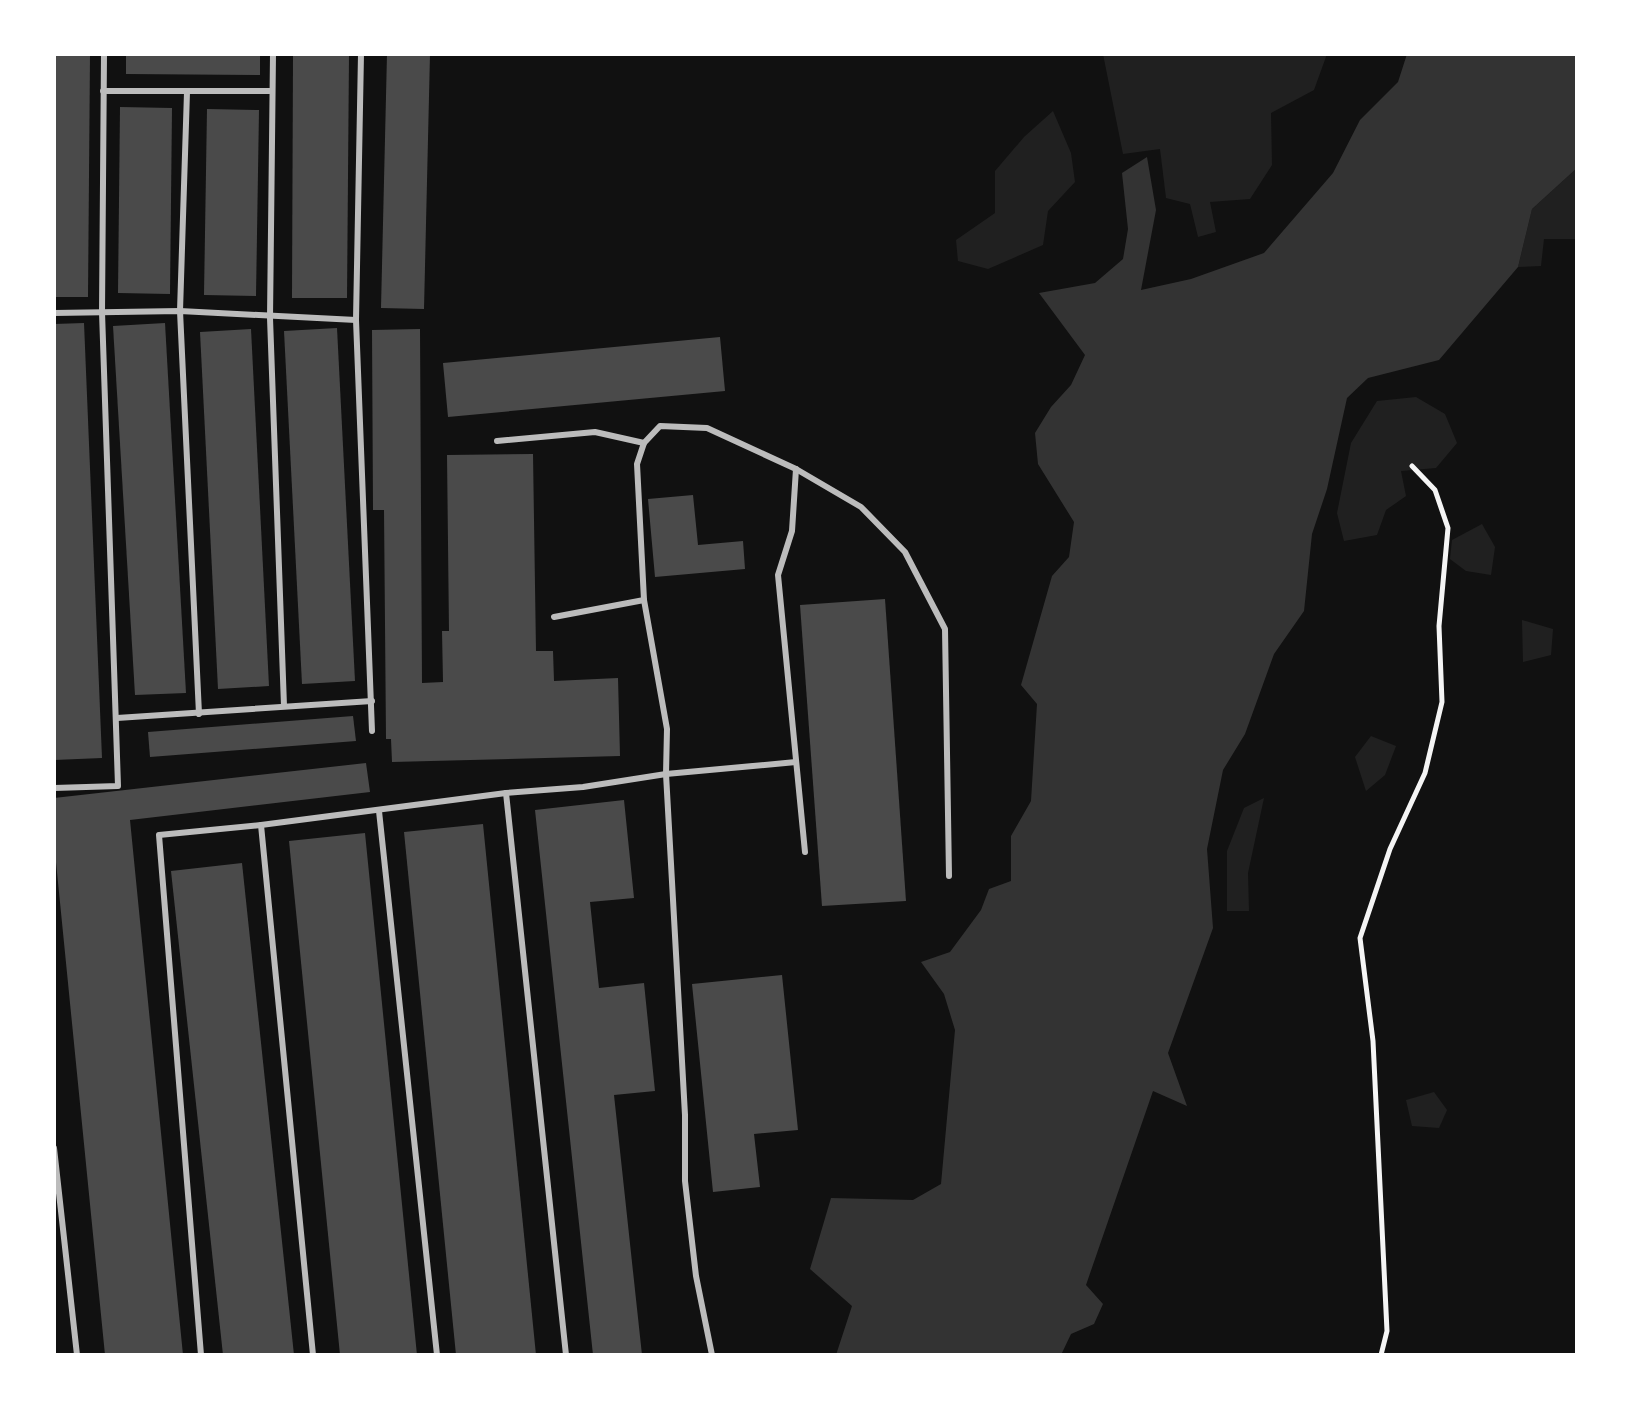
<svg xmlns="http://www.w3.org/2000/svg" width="1631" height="1409" font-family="'DejaVu Sans',sans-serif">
<rect width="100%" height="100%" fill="#111"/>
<g fill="#202020">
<polygon points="1103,54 1327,54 1314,90 1271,113 1272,165 1250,199 1210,202 1216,232 1198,237 1190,204 1166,198 1160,149 1123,154"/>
<polygon points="1053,111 1071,153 1075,182 1048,211 1043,245 988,269 958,261 956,240 995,213 995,171 1024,137"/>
<polygon points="1577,168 1577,239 1544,239 1541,266 1518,267 1532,209"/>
<polygon points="1416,397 1445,414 1457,443 1436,468 1401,471 1406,496 1386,510 1377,535 1344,541 1337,513 1351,443 1377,401"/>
<polygon points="1482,524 1495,547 1491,575 1466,571 1450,559 1452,540"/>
<polygon points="1522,620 1553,629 1551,655 1523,662"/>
<polygon points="1371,736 1396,746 1385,775 1366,791 1355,757"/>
<polygon points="1264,798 1248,873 1249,911 1227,911 1227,851 1244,808"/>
<polygon points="1434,1092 1447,1110 1439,1128 1412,1126 1406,1100"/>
</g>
<polygon fill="#333" points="1407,54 1577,54 1577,168 1532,209 1518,267 1439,360 1368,378 1347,398 1327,489 1312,534 1304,611 1274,654 1245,734 1223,770 1207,849 1213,928 1168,1053 1187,1106 1153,1091 1086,1285 1103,1304 1094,1324 1071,1334 1061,1355 836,1355 852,1306 810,1269 831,1198 913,1200 941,1184 955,1030 944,994 921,962 950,952 981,910 989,889 1011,881 1011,836 1031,801 1037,704 1021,685 1052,576 1069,557 1074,522 1038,464 1035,433 1051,407 1071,385 1085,355 1039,293 1095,283 1123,259 1128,229 1122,173 1147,157 1156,210 1141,290 1191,279 1264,253 1333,173 1360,120 1398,82"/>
<g fill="#4a4a4a">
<polygon points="54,54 90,54 88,297 54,297"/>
<polygon points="126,54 260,54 260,75 126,74"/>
<polygon points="293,54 349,54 347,298 292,298"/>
<polygon points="387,54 430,54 424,309 381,308"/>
<polygon points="120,107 172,108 170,294 118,293"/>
<polygon points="207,109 259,110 256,296 204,295"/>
<polygon points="84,323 102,758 54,760 54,324"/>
<polygon points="165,323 186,693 135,695 113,326"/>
<polygon points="337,328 355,681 302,684 284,331"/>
<polygon points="251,329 269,686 218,689 200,332"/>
<polygon points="420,329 422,683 443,682 442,631 449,631 447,455 533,454 536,651 553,651 554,681 618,678 620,756 392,762 391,739 386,739 384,510 373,510 372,330"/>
<polygon points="720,337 725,391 448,417 443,363"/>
<polygon points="693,495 698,545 743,541 745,569 655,577 648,499"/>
<polygon points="885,599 906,901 822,906 800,605"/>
<polygon points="353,716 356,741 150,757 148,732"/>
<polygon points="366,763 370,792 130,820 183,1355 105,1355 54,842 54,798"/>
<polygon points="624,800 634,898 590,902 599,988 644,983 655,1091 614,1095 642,1355 593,1355 535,810"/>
<polygon points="483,824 536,1355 456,1355 404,832"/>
<polygon points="365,833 370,883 417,1355 340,1355 289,841"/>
<polygon points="242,863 294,1355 223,1355 171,871"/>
<polygon points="782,975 798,1130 754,1134 760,1187 713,1192 692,984"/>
</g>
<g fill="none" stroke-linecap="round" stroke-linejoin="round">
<polyline stroke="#f5f5f5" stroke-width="5" points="1381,1355 1387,1331 1373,1041 1360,938 1390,849 1425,773 1442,702 1439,626 1448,528 1435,490 1412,466"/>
<g stroke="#bcbcbc" stroke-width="6">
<polyline points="273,54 270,318 284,706"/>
<polyline points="361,54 356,320 372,731"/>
<polyline points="103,91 271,91"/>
<polyline points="187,92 180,311 199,714"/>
<polyline points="54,313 180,311 356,320"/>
<polyline points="497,441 595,432 644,443"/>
<polyline points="796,469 792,531 778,575 805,852"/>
<polyline points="554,617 644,600"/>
<polyline points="117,718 372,701"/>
<polyline points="54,788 118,786 102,312 104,54"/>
<polyline points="506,793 566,1355"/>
<polyline points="379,811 437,1355"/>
<polyline points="261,825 313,1355"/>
<polyline points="54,1148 77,1355"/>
<polyline points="201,1355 159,835 261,825 506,793 583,787 666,774 796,762"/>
<polyline points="712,1355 696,1276 685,1181 685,1115 666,774 667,729 644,600 637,464 644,443 660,426 707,428 796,469 861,507 905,552 945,629 949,876"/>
</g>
</g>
<rect width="1631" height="1409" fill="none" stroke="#ffffff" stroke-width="112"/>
</svg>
